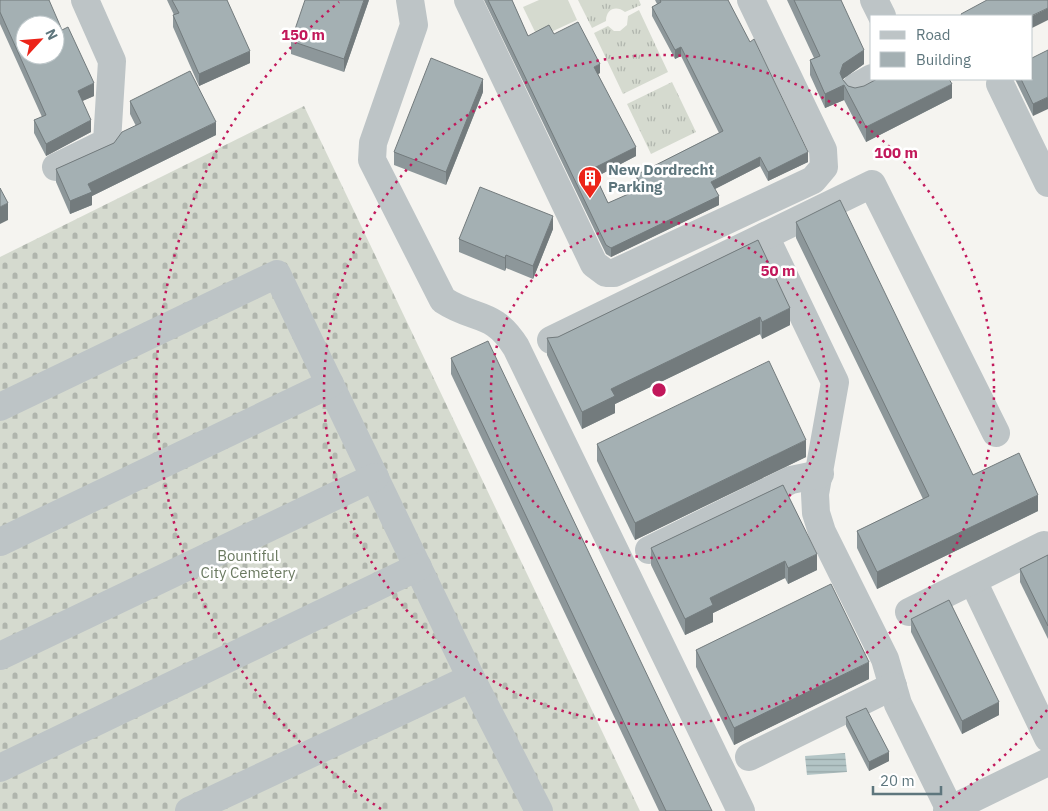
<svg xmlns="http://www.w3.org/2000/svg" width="1048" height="811" font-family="'IBM Plex Sans',sans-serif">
<defs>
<pattern id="grass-tufts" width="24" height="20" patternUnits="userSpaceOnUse" patternTransform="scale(1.25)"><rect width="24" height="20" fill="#d5dacf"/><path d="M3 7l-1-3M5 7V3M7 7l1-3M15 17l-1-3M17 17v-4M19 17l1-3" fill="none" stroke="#b0b5ad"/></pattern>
<pattern id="cemetery-stones" width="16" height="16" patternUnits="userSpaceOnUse" patternTransform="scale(1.25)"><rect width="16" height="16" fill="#d5dacf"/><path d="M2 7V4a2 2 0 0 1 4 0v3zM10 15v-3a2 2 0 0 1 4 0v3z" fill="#b0b5ad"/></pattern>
<pattern id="water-rules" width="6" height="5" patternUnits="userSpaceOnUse" patternTransform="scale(1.25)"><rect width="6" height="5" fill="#b3c5c6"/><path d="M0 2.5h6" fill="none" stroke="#95a5a6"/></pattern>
</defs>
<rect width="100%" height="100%" fill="#f5f4f0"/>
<g fill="url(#grass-tufts)">
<path d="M578 0H639L641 5 625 12C616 5 606 9 606 21L592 28Z"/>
<polygon points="639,10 668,72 623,94 594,33 608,26 614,31 620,31 627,25 628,16"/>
<polygon points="672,82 696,132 651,154 627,104"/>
</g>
<polygon fill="url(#cemetery-stones)" points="304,106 640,811 0,811 0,257"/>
<polygon fill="#d5dacf" points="539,0 568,0 577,20 538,38 523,7"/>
<polygon fill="url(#water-rules)" points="845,753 847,772 807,775 805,756"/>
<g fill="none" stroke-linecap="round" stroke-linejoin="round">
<g stroke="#bdc4c6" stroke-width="28">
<path d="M410 0 414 25 373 143 372 160 443 300C475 321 493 310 516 347L741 811"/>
<polyline points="468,0 594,264 606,273 614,273 813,180 824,167 823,150 751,0"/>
<polyline points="874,0 882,16"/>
<polyline points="1000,84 1048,183"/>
<polyline points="856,87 872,78"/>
<polyline points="56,167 107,142 112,61 85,0"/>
<polyline points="765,236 835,382 815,494 816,513 822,532 885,659 898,704 950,810"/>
<polyline points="551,340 872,184 996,433"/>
<polyline points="0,407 277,274 471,678 539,811"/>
<polyline points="0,542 330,384"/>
<polyline points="649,550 791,480 820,474"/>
<polyline points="973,581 1048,738"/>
<polyline points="909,612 1044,545"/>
<polyline points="0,656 375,477"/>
<polyline points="749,757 893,686"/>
<polyline points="0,768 418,567"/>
<polyline points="189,811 471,678"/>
<polyline points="947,811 1048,762"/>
</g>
</g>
<g fill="#8d979a">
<polygon points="0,0 62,30 94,96 82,101 91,132 46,156 34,133 34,120 42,117 0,24"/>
<polygon points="167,0 227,0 250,63 199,86 173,27 173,15 174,15"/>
<polygon points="369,0 344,72 291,54 291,41"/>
<polygon points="484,0 512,0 528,36 554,34 600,73 598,74 636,156 596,177 608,203 639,190 636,184 636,175 719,133 681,56 675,59 652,16 652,7 657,4 655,0 728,0 808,162 768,181 760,166 715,189 719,205 611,257 606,254"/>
<polygon points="787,0 841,0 864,64 843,79 843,80 848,86 855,88 952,98 866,142 844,100 825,108 810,75 810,60 814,58"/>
<polygon points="1048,50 1033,116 1015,79 1032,79"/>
<polygon points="483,92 446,185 394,165 394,152"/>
<polygon points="130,101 216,135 92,196 92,205 70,214 56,182 56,169 114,143 136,126 130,114"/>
<polygon points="796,222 973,475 1038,511 877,589 857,548 857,531 923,499 796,238"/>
<polygon points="553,229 533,279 506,268 505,271 459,252 459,239"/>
<polygon points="758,240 790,325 762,339 760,334 615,404 615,413 582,429 547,355 547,338 558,337"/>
<polygon points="451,358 712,811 659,811 451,374"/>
<polygon points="597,444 806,457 635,540 597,461"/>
<polygon points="783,485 817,570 788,584 785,578 713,613 713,622 685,635 651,565 651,548"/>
<polygon points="1048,555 1048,639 1020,582 1020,569"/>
<polygon points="911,619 999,715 962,734 911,632"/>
<polygon points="696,650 869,679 734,745 696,667"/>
<polygon points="846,717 889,761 869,771 846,726"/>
</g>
<g fill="#737b7d">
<polygon points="364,0 369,0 344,72 344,59"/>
<polygon points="1048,8 1048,20 1032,28 1032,16"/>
<polygon points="681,47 681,56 675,59 675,50"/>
<polygon points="864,50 864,64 843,79 841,87 844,85 844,100 825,108 825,94 840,73 843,64"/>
<polygon points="250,51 250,63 199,86 199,74"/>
<polygon points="600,64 600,73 594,76 594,67"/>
<polygon points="483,79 483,92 446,185 446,172"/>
<polygon points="94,83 94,96 78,103 78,91"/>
<polygon points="952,84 952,98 866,142 866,127"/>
<polygon points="1048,97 1048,109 1033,116 1033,104"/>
<polygon points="91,120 91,132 46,156 46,144"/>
<polygon points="216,122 216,135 92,196 92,205 70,214 70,201 88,184"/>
<polygon points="636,147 636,156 592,179 592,169"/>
<polygon points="808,152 808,162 768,181 768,172"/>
<polygon points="760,157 760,166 711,191 711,182"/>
<polygon points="719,196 719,205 611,257 611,248"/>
<polygon points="8,203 8,220 0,224 0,207"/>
<polygon points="553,216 553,229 533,279 533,266"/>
<polygon points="506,255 506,268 505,271 505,258"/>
<polygon points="790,308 790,325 762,339 762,322"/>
<polygon points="760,317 760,334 615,404 615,413 582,429 582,412 611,389"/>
<polygon points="806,440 806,457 635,540 635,523"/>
<polygon points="1038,495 1038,511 877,589 877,572"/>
<polygon points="817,554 817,570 788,584 788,568"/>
<polygon points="785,561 785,578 713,613 713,622 685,635 685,619 710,598"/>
<polygon points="869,662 869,679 734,745 734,728"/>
<polygon points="999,702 999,715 962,734 962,721"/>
<polygon points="889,752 889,761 869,771 869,762"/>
</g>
<g fill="#a4b0b3" stroke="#737b7d" fill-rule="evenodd">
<path d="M0 0H49L62 30 68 27 94 83 78 91 91 120 46 144 34 120 46 115 0 12ZM25 25H55V55H25Z"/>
<polygon points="172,0 227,0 250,51 199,74 173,15 179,13"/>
<polygon points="305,0 364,0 344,59 291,41"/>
<polygon points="488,0 512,0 528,36 549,25 554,34 578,22 600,64 594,67 636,147 592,169 608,203 642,188 636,175 723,131 681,47 675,50 652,7 661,2 660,0 728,0 750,42 754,39 808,152 768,172 760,157 711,182 719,196 611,248 606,245"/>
<polygon points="794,0 841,0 864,50 843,64 840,73 843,80 848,86 855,88 864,86 877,79 949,79 952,84 866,127 844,85 825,94 810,60 820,56"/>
<polygon points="987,0 1048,0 1048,8 1031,16 962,16 961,14"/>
<polygon points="1048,50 1048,97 1033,104 1021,79 1032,79 1032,58"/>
<polygon points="431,58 483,79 446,172 394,152"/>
<polygon points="190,71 216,122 88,184 92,192 70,201 56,169 114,143 122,132 141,123 130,101"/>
<polygon points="480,187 553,216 533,266 506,255 505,258 459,239"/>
<polygon points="0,188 8,203 0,207"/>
<polygon points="840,200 973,475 1019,453 1038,495 877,572 857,531 929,496 796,222"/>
<polygon points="758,240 790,308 762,322 760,317 611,389 615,396 582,412 547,338 558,337"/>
<polygon points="488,341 712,811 666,811 451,358"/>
<polygon points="769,361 806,440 635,523 597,444"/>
<polygon points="783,485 817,554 788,568 785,561 710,598 713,605 685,619 651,548"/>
<polygon points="1048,555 1048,626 1020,569"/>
<polygon points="831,584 869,662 734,728 696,650"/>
<polygon points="949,600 999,702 962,721 911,619"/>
<polygon points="866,708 889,752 869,762 846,717"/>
</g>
<g fill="none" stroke="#c2185b" stroke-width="2.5" stroke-dasharray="2.5 5">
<circle cx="659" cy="390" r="168"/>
<circle cx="659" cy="390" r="335"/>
<path d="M1047 710A503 503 0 0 1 937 809M381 809A503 503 0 0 1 339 2"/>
</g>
<defs>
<g id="building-pin" transform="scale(1.25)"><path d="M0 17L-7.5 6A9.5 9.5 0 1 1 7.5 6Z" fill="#ec2419" stroke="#fff"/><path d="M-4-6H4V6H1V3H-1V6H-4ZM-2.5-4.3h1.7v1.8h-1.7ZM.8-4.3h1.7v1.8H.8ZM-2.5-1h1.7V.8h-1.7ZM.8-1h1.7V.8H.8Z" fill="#fff"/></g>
</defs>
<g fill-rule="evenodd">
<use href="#building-pin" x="590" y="178"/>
</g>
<g text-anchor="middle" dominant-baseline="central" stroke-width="5" stroke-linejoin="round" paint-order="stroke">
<g font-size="15" font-weight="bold" fill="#5e767d" stroke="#fff" text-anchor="start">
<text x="608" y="169">New Dordrecht<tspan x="608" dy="17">Parking</tspan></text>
</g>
<g font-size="15" fill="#6b7a61" stroke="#fff">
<text x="248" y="555">Bountiful<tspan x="248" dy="17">City Cemetery</tspan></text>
</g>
</g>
<circle cx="659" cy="390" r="8" fill="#c2185b" stroke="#fff" stroke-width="2.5"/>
<g font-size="15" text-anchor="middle" font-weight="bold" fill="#c2185b" stroke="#fff" stroke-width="5" stroke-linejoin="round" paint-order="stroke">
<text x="303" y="40">150 m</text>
<text x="896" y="158">100 m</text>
<text x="778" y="276">50 m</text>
</g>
<rect x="870" y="15" width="162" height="65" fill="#ffffff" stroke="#bfc8cb"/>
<rect x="880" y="31" width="25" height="8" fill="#bdc4c6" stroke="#bfc8cb"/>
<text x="916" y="40" font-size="15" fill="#5e767d">Road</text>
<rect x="880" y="52" width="25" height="15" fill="#a4b0b3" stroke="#bfc8cb"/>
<text x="916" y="65" font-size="15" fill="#5e767d">Building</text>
<g transform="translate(40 40) rotate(64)"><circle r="24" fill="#ffffff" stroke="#bfc8cb"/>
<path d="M0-4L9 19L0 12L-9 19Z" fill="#ec2419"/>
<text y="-8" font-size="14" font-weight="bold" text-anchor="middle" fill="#5e767d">N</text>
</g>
<path d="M873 786v8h68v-8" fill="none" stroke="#5e767d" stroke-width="2.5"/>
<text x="880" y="786" font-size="15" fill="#5e767d" stroke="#ffffff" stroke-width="4" paint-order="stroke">20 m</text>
</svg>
